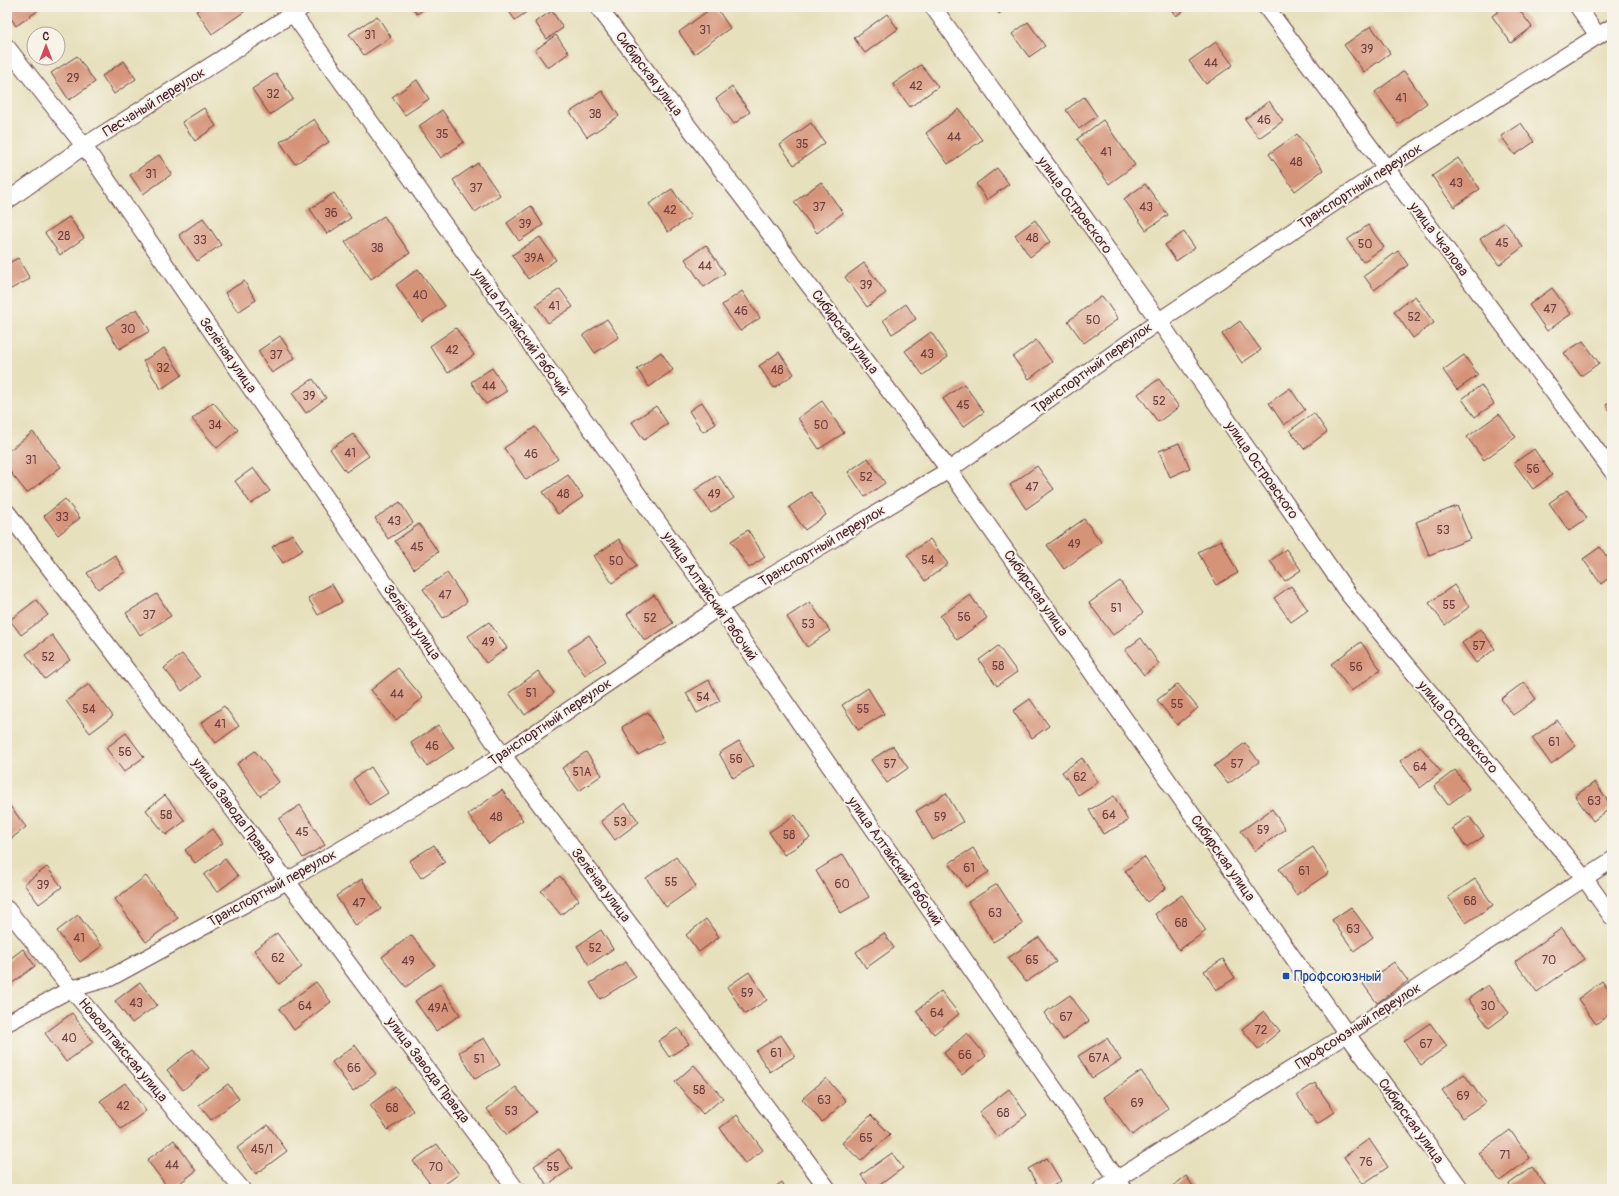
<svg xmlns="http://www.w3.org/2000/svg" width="1619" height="1196" font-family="Pangolin,sans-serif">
<rect width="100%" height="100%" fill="#f7f3e8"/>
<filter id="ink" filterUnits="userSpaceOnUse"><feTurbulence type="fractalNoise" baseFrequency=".025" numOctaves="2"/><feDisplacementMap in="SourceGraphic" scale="8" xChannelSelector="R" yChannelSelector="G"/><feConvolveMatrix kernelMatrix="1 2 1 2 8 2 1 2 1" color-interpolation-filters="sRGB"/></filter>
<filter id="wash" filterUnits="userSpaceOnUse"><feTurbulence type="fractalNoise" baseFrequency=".012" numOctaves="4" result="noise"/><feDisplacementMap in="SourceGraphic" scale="16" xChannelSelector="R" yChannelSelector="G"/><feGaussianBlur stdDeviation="0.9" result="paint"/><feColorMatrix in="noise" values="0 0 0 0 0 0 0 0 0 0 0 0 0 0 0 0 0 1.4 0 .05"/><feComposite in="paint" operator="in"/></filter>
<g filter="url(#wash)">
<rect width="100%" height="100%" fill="#e7e0bd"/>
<g id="blocks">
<g fill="#d59378">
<polygon points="7,7 37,7 39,10 16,26 7,12"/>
<polygon points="202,7 242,7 245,11 212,34 196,11"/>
<polygon points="412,7 427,7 417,14"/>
<polygon points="506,7 534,7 515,20"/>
<polygon points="713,7 716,7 730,28 694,54 679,32"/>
<polygon points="994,7 1008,7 999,14"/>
<polygon points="1169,7 1188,7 1176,16"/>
<polygon points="1504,7 1517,7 1532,27 1511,43 1492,16"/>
<polygon points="552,11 563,28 547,39 535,22"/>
<polygon points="887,14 898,29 865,53 854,38"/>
<polygon points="377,16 391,37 364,55 349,34"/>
<polygon points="1028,22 1045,46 1029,57 1012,34"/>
<polygon points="1371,26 1390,53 1364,72 1344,45"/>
<polygon points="556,35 569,53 548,68 535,50"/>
<polygon points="1216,42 1233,65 1206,84 1189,61"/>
<polygon points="77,56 95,82 69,100 51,73"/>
<polygon points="124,61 136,79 114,94 102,76"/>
<polygon points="921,65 938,87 910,107 893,84"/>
<polygon points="1404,71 1427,103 1398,124 1375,92"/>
<polygon points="276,73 293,99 270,115 252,89"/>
<polygon points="417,80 429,99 405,115 392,97"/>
<polygon points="732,87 750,112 734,124 716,99"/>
<polygon points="602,91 619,116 587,137 570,112"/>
<polygon points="1084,97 1097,116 1079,129 1066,110"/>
<polygon points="1269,101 1283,121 1259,138 1245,119"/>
<polygon points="204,108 216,126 195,141 182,122"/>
<polygon points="959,109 982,140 948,164 926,133"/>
<polygon points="442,110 464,142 441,158 419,126"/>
<polygon points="314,119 329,142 295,164 280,142"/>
<polygon points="1103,120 1135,165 1109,184 1077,139"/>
<polygon points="811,123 825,143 794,165 780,145"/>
<polygon points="1521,123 1534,142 1515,155 1501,136"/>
<polygon points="1297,134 1323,170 1295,191 1269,154"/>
<polygon points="159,155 172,174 143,194 130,175"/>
<polygon points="1458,158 1480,189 1454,207 1432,176"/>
<polygon points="478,163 500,195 475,212 453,180"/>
<polygon points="997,168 1009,184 987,200 976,184"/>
<polygon points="821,182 843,213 817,233 794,202"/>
<polygon points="1145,184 1168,215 1146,230 1124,199"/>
<polygon points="672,189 691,217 668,232 649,204"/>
<polygon points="334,193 351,218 327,234 310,209"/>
<polygon points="531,206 543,225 519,241 507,223"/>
<polygon points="384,216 410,253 371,279 345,242"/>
<polygon points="69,217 84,238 60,255 45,233"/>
<polygon points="203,218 221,245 197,261 179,235"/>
<polygon points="1035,220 1050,242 1030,257 1015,235"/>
<polygon points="1505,222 1523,247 1499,265 1480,239"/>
<polygon points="1368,225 1384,247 1363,262 1347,240"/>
<polygon points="1184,232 1195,248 1176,261 1165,245"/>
<polygon points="540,237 556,260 528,279 512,255"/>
<polygon points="706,245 725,273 704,287 685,259"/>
<polygon points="1398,251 1408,265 1374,290 1364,276"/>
<polygon points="18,258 30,279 7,291 7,264"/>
<polygon points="864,263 886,293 867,307 845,277"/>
<polygon points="418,269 445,306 422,322 396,285"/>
<polygon points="244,281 256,300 238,312 225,293"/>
<polygon points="1552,288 1571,314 1547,331 1529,305"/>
<polygon points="560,289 573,307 548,323 536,305"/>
<polygon points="742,291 760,318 740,331 722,305"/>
<polygon points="1102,296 1118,319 1084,343 1068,321"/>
<polygon points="1415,296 1434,323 1413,338 1394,311"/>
<polygon points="906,304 916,319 892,334 883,320"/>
<polygon points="137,309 150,331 119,349 106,327"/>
<polygon points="607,319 619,337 595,353 583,335"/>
<polygon points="1240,321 1261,350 1242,363 1222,334"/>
<polygon points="456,328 474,355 448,373 430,346"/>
<polygon points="931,332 948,357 923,375 905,351"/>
<polygon points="280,336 295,358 272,373 258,351"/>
<polygon points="1036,340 1052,362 1029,379 1013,357"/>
<polygon points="1583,341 1599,363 1581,376 1564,353"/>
<polygon points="164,348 182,375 161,389 143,361"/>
<polygon points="661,352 673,370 649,387 637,369"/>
<polygon points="779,352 794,374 774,388 759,366"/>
<polygon points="1464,355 1478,375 1457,390 1443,370"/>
<polygon points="492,368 507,391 486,404 471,382"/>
<polygon points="313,379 326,398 306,413 292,393"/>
<polygon points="1159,379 1179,407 1158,422 1138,394"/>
<polygon points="964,384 984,412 963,427 943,399"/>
<polygon points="1481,385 1494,404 1475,417 1462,399"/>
<polygon points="1290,388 1305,410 1284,425 1269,403"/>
<polygon points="1612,400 1612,414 1606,405"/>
<polygon points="822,401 844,433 819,449 798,418"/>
<polygon points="213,402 238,430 217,448 192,419"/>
<polygon points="702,402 716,424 703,432 689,411"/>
<polygon points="656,406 668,424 644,440 632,422"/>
<polygon points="1314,413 1327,432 1304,449 1290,430"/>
<polygon points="1499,414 1516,437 1484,460 1467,437"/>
<polygon points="535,427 558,459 526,480 504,448"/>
<polygon points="33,432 61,467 27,493 7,468 7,452"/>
<polygon points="353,434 369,456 346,472 330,449"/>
<polygon points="1179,443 1190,468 1170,477 1159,451"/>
<polygon points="1534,449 1552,475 1533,489 1514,463"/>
<polygon points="868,458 885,483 865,497 848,472"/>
<polygon points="1037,466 1054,489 1026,509 1010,485"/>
<polygon points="253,468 270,491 251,504 235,481"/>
<polygon points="568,475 583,497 558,514 543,492"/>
<polygon points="718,475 734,498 711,513 695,490"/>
<polygon points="1567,490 1587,518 1569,531 1549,503"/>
<polygon points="811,492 826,515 805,530 789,507"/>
<polygon points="65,499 80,518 58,535 44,516"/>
<polygon points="400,502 413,523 388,539 375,518"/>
<polygon points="1457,506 1471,539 1429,555 1416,522"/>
<polygon points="1084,519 1101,542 1064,569 1047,545"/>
<polygon points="419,524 438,552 414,569 395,541"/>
<polygon points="748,530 765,557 749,568 731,541"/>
<polygon points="292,534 303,550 283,563 272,547"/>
<polygon points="619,539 637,566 612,583 594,556"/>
<polygon points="930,539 948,564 925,581 907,555"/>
<polygon points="1221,540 1238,573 1216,585 1198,552"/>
<polygon points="1600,547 1612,564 1612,575 1601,584 1583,559"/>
<polygon points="1286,549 1301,570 1285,581 1270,561"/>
<polygon points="115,555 125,572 98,589 87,573"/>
<polygon points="447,573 467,602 443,618 423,589"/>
<polygon points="1120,581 1143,613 1113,635 1089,603"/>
<polygon points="332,584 342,602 318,615 308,598"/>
<polygon points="1454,585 1469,607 1445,625 1429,603"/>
<polygon points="1291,586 1308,610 1291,622 1274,598"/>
<polygon points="157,594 171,616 140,635 126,613"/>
<polygon points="654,595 673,623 645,641 627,614"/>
<polygon points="970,595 987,618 957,640 940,616"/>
<polygon points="36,600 48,615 21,635 10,620"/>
<polygon points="810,602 830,631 807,647 787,617"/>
<polygon points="489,622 507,648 486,663 468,636"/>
<polygon points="1481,629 1495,649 1476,663 1462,643"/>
<polygon points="52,635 70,660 45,679 26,654"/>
<polygon points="589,635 606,661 585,675 568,650"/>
<polygon points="1141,638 1159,664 1144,675 1125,650"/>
<polygon points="1361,642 1381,670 1351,691 1331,664"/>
<polygon points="998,646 1017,672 997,686 979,660"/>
<polygon points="182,654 200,677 182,691 164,668"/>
<polygon points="398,668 423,698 396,720 371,690"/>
<polygon points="538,671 554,693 525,715 509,693"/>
<polygon points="709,680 720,701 697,713 686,693"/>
<polygon points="1524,682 1536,699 1513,715 1501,699"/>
<polygon points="89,684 113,716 90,733 66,701"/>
<polygon points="1178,684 1198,708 1177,725 1157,700"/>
<polygon points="868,688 884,714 858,730 842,705"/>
<polygon points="1030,699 1049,726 1032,738 1013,711"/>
<polygon points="224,706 239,726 216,743 201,723"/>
<polygon points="648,712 664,741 638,755 622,727"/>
<polygon points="1557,720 1576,746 1551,764 1532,738"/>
<polygon points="438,725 454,748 427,766 411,743"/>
<polygon points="126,733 144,757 124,772 106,748"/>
<polygon points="739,741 754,766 733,778 719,753"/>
<polygon points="1245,743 1259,762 1228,784 1214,766"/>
<polygon points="893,746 908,768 887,783 871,760"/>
<polygon points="1420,746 1441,772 1420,788 1400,761"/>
<polygon points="255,751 279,782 260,796 237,764"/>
<polygon points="586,752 602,775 579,791 562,768"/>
<polygon points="1082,758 1098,782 1078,795 1062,772"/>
<polygon points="371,767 388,793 369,805 353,779"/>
<polygon points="1455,770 1469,789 1448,805 1434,786"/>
<polygon points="1595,782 1612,807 1593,821 1575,796"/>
<polygon points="502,790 523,820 489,844 468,814"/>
<polygon points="946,793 963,822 933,840 916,811"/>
<polygon points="165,795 185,821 166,835 146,810"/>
<polygon points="1114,796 1128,821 1103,834 1089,810"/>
<polygon points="7,802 26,827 7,842"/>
<polygon points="625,803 639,822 615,840 601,821"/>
<polygon points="300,805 325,845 303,858 279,819"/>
<polygon points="1272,809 1285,829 1255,851 1241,831"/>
<polygon points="795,815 810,838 784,855 769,832"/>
<polygon points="1469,816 1484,836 1467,848 1452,828"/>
<polygon points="213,829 223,843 195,863 185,850"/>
<polygon points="434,845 445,862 421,878 409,861"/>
<polygon points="1313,847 1329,873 1296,895 1279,869"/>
<polygon points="973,848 989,872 966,887 949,863"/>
<polygon points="843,854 869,897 841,913 816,871"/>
<polygon points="676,857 696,886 666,907 646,878"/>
<polygon points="1144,857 1166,888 1147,902 1125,871"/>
<polygon points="225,859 238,876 217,892 204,875"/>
<polygon points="47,867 62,887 39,904 24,884"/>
<polygon points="146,876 178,918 146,942 115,899"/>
<polygon points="560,876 579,900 561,915 541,891"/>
<polygon points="362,879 381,909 356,926 336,896"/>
<polygon points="1475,879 1493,905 1466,923 1448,897"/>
<polygon points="997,884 1023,924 993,942 968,902"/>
<polygon points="1182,895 1206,931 1179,950 1155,914"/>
<polygon points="1351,907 1373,937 1354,951 1332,920"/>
<polygon points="78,915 102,946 80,962 57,931"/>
<polygon points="706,919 719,937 699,952 686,935"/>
<polygon points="1562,928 1584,959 1537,992 1515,962"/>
<polygon points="601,930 613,949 589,965 577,946"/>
<polygon points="277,933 302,967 279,984 254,950"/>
<polygon points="884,933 894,948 866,968 856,952"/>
<polygon points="411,935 435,965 406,987 382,957"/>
<polygon points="1039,937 1056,962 1026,982 1008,958"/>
<polygon points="23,949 35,966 7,987 7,961"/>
<polygon points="1223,959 1235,978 1216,990 1204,971"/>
<polygon points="626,962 636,977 600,999 590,983"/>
<polygon points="1394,962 1408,981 1377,1003 1363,984"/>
<polygon points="749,972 767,1000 745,1014 727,987"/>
<polygon points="1602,981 1612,995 1612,1012 1596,1024 1578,999"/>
<polygon points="140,982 157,1005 132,1023 115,1001"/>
<polygon points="316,982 331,1002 294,1030 279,1009"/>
<polygon points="440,984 460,1015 436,1031 415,1001"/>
<polygon points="1488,985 1509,1013 1489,1028 1468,999"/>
<polygon points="941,991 959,1014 934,1034 916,1011"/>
<polygon points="1070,995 1089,1021 1063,1040 1044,1013"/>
<polygon points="1264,1011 1280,1031 1258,1049 1242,1029"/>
<polygon points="72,1013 93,1042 66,1062 45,1033"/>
<polygon points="1430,1023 1447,1046 1421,1065 1404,1041"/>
<polygon points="678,1028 689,1044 669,1057 658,1041"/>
<polygon points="967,1033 986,1056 962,1075 944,1053"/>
<polygon points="781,1035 795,1056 770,1072 756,1051"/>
<polygon points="484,1038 500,1065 475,1079 459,1052"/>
<polygon points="1107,1038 1121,1060 1092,1078 1078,1056"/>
<polygon points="355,1045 376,1074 353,1091 332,1062"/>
<polygon points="193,1049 209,1068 183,1090 167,1070"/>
<polygon points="694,1065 723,1098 703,1114 675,1082"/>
<polygon points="1141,1071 1169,1109 1132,1135 1104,1097"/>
<polygon points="1464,1074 1485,1103 1462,1118 1442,1090"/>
<polygon points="826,1078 846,1101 822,1122 802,1099"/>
<polygon points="125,1083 146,1111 121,1129 100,1101"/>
<polygon points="1315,1083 1335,1112 1317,1124 1297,1095"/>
<polygon points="228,1084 239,1099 211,1120 199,1105"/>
<polygon points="395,1086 413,1111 388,1130 370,1105"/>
<polygon points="516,1087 536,1112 507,1135 487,1109"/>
<polygon points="1009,1089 1027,1115 997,1137 979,1112"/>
<polygon points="737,1115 763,1150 745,1164 720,1128"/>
<polygon points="871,1115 890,1134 861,1161 842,1143"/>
<polygon points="268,1125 287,1151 256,1174 237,1148"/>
<polygon points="1510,1130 1530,1158 1500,1181 1479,1153"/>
<polygon points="1369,1139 1388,1167 1363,1184 1344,1157"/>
<polygon points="174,1140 196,1171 172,1189 169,1189 147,1160"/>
<polygon points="437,1144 459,1174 438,1189 434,1189 413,1161"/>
<polygon points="559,1149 572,1168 547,1185 534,1166"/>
<polygon points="892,1153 903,1168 874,1189 871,1189 861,1175"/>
<polygon points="1047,1158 1061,1181 1048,1189 1040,1189 1028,1169"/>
<polygon points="1532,1167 1548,1189 1512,1189 1509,1184"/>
<polygon points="1186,1176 1195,1189 1171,1189 1170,1188"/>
<polygon points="782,1182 786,1189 772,1189"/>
<polygon points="206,1184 210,1189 200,1189"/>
</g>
</g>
</g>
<g filter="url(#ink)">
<use href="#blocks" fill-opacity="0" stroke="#623c41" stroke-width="1"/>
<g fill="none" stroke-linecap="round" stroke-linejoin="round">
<g stroke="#623c41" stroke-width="18">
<g id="street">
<polyline points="288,7 719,607 1124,1189"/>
<polyline points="598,7 949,470 1347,1034 1461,1189"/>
<polyline points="933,7 1159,321 1349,595 1585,879 1612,917"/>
<polyline points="1266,7 1612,471"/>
<polyline points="1578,7 1598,36"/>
<polyline points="7,47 84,146 503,755 828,1189"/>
<polyline points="7,201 84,146 303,7"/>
<polyline points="7,512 287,881 516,1189"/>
<polyline points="7,909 71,989 242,1189"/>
<polyline points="7,1023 71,989 110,978 287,881 503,755 719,607 949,470 1159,321 1386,168 1612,27"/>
<polyline points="1101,1189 1347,1034 1612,860"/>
</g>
</g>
<use href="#street" stroke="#fff" stroke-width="16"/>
</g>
</g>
<rect fill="#1a4fb4" stroke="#f7f3e8" stroke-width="1.5" x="1282" y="972" width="8" height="8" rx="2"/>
<g text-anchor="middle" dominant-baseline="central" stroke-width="4" stroke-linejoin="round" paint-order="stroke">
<g font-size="12" fill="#6d3c3e">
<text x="705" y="30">31</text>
<text x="370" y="35">31</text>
<text x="1367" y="49">39</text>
<text x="1211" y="63">44</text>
<text x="73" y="78">29</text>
<text x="916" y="86">42</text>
<text x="273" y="94">32</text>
<text x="1401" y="98">41</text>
<text x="595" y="114">38</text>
<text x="1264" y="120">46</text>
<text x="442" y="134">35</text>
<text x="954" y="137">44</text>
<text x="802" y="144">35</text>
<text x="1106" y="152">41</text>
<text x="1296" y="162">48</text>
<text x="151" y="174">31</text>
<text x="1456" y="183">43</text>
<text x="476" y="188">37</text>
<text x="819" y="207">37</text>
<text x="1146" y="207">43</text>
<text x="670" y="210">42</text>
<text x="331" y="213">36</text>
<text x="525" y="224">39</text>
<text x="64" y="236">28</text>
<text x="1032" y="238">48</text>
<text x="200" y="240">33</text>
<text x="1502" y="243">45</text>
<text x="1365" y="244">50</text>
<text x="377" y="248">38</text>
<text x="534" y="258">39А</text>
<text x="705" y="266">44</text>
<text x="866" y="285">39</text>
<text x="420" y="295">40</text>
<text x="554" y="306">41</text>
<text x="1550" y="309">47</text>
<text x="741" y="311">46</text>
<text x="1414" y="317">52</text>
<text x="1093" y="320">50</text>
<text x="128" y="329">30</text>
<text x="452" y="350">42</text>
<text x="927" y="354">43</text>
<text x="276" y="355">37</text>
<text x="163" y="368">32</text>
<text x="777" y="370">48</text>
<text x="489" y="386">44</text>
<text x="309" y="396">39</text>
<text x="1159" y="401">52</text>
<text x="963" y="405">45</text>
<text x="215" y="425">34</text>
<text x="821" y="425">50</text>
<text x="350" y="453">41</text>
<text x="531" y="454">46</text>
<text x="31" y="460">31</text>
<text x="1533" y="469">56</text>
<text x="866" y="477">52</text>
<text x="1032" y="487">47</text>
<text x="563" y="494">48</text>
<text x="714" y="494">49</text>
<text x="62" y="517">33</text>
<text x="394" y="521">43</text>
<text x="1443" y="530">53</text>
<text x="1074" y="544">49</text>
<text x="417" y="547">45</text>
<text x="928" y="560">54</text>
<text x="616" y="561">50</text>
<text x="445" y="595">47</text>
<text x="1449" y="605">55</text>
<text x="1116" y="608">51</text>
<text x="149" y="615">37</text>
<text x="964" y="617">56</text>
<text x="650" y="618">52</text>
<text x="808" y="624">53</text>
<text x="488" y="642">49</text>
<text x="1479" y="646">57</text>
<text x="48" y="657">52</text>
<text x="998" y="666">58</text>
<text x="1356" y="667">56</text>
<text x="531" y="693">51</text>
<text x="397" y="694">44</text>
<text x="703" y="697">54</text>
<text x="1177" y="704">55</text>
<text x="89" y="709">54</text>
<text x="863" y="709">55</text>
<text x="220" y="724">41</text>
<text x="1554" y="742">61</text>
<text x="432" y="746">46</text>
<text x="125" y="752">56</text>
<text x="736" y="759">56</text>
<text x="890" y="764">57</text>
<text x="1237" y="764">57</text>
<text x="1420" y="767">64</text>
<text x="582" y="772">51А</text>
<text x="1080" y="777">62</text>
<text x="1594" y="801">63</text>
<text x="166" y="815">58</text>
<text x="1109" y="815">64</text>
<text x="496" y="817">48</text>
<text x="940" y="817">59</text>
<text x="620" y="822">53</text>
<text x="1263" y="830">59</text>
<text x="302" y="832">45</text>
<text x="789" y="835">58</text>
<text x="969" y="868">61</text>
<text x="1304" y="871">61</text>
<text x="671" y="882">55</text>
<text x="842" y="884">60</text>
<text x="43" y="885">39</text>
<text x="1470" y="901">68</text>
<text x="359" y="903">47</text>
<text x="995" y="913">63</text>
<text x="1181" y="923">68</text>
<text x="1353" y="929">63</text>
<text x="79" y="938">41</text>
<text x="595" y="948">52</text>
<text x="278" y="958">62</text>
<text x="1032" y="960">65</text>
<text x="1549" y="960">70</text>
<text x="408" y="961">49</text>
<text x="747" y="993">59</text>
<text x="136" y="1003">43</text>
<text x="305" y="1006">64</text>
<text x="1488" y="1006">30</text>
<text x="438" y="1008">49А</text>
<text x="937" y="1013">64</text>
<text x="1066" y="1017">67</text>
<text x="1261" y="1030">72</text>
<text x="69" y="1038">40</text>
<text x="1426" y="1044">67</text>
<text x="776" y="1053">61</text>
<text x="965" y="1055">66</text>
<text x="1099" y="1058">67А</text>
<text x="479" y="1059">51</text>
<text x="354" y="1068">66</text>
<text x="699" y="1090">58</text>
<text x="1463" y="1096">69</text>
<text x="824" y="1100">63</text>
<text x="1137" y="1103">69</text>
<text x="123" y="1106">42</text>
<text x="392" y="1108">68</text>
<text x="511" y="1111">53</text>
<text x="1003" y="1113">68</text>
<text x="866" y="1138">65</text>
<text x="262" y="1149">45/1</text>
<text x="1505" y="1155">71</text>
<text x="1366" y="1162">76</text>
<text x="172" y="1165">44</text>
<text x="436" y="1167">70</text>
<text x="553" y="1167">55</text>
</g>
<g font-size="14" fill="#4a1f2b" stroke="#f7f3e8">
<text transform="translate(649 74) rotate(53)">Сибирская улица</text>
<text transform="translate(154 102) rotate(-32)">Песчаный переулок</text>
<text transform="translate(1360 186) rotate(-33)">Транспортный переулок</text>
<text transform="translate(1075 205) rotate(54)">улица Островского</text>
<text transform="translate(1439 239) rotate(53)">улица Чкалова</text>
<text transform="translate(521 332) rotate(54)">улица Алтайский Рабочий</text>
<text transform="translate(845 332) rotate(53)">Сибирская улица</text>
<text transform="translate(228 355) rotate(55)">Зелёная улица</text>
<text transform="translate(1092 368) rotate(-36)">Транспортный переулок</text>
<text transform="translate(1262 470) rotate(55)">улица Островского</text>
<text transform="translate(822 546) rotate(-31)">Транспортный переулок</text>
<text transform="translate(1036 593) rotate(55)">Сибирская улица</text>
<text transform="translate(710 596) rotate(55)">улица Алтайский Рабочий</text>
<text transform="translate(412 622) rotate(55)">Зелёная улица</text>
<text transform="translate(550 722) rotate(-34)">Транспортный переулок</text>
<text transform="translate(1458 727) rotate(50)">улица Островского</text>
<text transform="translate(234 811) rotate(53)">улица Завода Правда</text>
<text transform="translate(1223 858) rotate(55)">Сибирская улица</text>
<text transform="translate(895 861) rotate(55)">улица Алтайский Рабочий</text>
<text transform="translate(601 885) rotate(53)">Зелёная улица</text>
<text transform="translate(272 888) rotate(-29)">Транспортный переулок</text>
<text transform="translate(1358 1026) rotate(-33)">Профсоюзный переулок</text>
<text transform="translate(123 1050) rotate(50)">Новоалтайская улица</text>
<text transform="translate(428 1070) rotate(53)">улица Завода Правда</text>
<text transform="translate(1411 1121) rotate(54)">Сибирская улица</text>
</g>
<g font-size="14" fill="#164399" stroke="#f7f3e8" text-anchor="start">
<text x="1294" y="976">Профсоюзный</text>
</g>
</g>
<rect width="1619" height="1196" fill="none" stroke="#f7f3e8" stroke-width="24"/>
<g transform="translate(46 46)"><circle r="19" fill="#f7f3e8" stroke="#b29e9c"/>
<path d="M0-3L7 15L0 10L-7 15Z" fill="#d1495b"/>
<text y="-6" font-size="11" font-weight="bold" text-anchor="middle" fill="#4a1f2b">С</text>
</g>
</svg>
